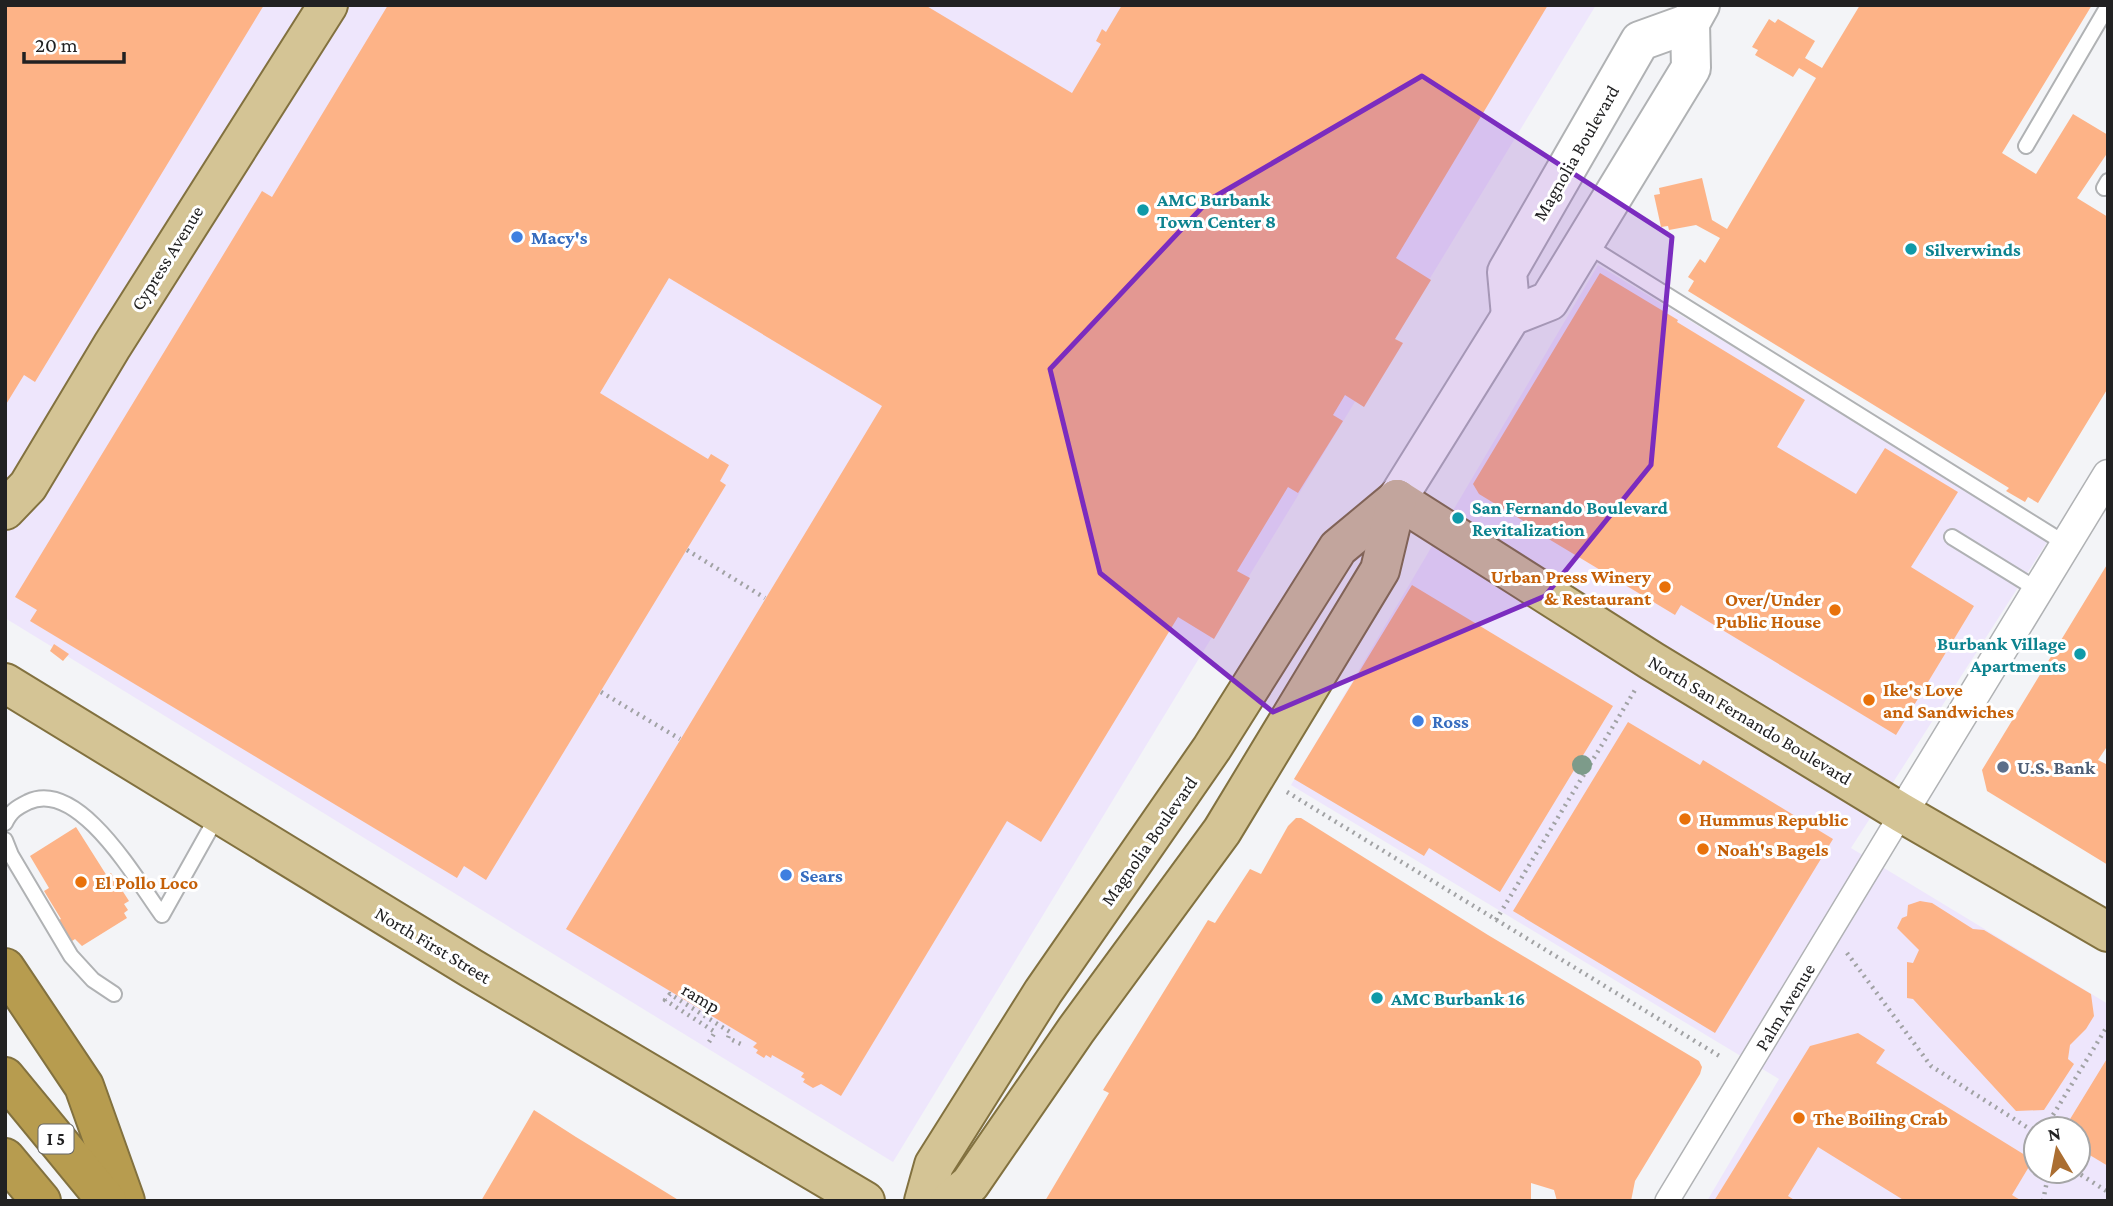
<svg xmlns="http://www.w3.org/2000/svg" width="2113" height="1206" font-family="'Crimson Pro',serif">
<rect width="100%" height="100%" fill="#f3f4f7"/>
<g fill="#eee6fc" fill-rule="evenodd">
<polygon points="5,5 1596,5 893,1162 5,618"/>
<path d="M1598 265 2049 539 1851 848 2108 1004V1201H1707L1779 1079 1291 785ZM2036 1129H2078V1171H2036Z"/>
</g>
<g fill="#fdb387">
<polygon points="5,5 264,5 35,382 24,375 5,406"/>
<polygon points="388,5 925,5 1072,93 1101,44 1096,41 1102,29 1106,32 1122,5 1548,5 1396,258 1431,280 1395,339 1403,343 1364,407 1345,395 1333,415 1343,421 1298,493 1288,487 1237,571 1250,578 1214,639 1178,617 1041,842 1007,821 841,1096 821,1084 813,1088 803,1082 805,1079 801,1077 804,1073 772,1055 771,1058 766,1055 764,1058 756,1053 758,1050 753,1047 757,1043 566,929 882,406 669,278 600,393 708,459 711,454 729,465 720,481 726,485 486,880 464,866 457,878 30,621 37,610 15,597 262,191 272,197"/>
<polygon points="1860,5 2092,5 2002,153 2036,174 2073,114 2108,135 2108,152 2077,198 2108,217 2108,388 2038,503 2028,497 2025,502 2006,491 2009,488 1688,291 1694,281 1688,277 1700,259 1705,263 1720,238 1696,225 1669,230 1668,226 1661,227 1654,195 1660,194 1659,188 1702,178 1712,220 1727,229 1816,78 1799,68 1793,77 1755,55 1758,50 1752,47 1769,19 1775,23 1778,19 1815,41 1805,58 1822,68"/>
<polygon points="1600,273 1678,320 1677,322 1805,400 1777,447 1856,494 1885,448 1958,492 1911,567 1974,606 1896,735 1681,605 1675,615 1547,538 1548,536 1479,494 1473,484"/>
<polygon points="2108,563 2108,745 2098,760 2108,765 2108,865 1987,791 1982,770"/>
<polygon points="1412,585 1613,706 1500,892 1429,848 1424,856 1294,779"/>
<polygon points="54,644 69,654 63,661 50,651"/>
<polygon points="1628,722 1700,765 1703,760 1833,839 1715,1033 1513,911"/>
<polygon points="1296,818 1301,818 1488,935 1699,1061 1702,1067 1700,1074 1635,1181 1631,1201 1557,1201 1554,1190 1531,1183 1531,1201 1045,1201 1109,1093 1103,1090 1208,920 1215,923 1250,869 1261,874 1288,826"/>
<polygon points="76,827 107,876 111,873 129,901 124,904 128,910 124,913 127,918 82,946 75,939 69,943 56,921 61,919 44,891 49,888 30,856"/>
<polygon points="1920,901 1932,903 1973,929 1984,930 2091,994 2094,1016 2086,1029 2070,1045 2068,1059 2074,1064 2044,1110 2016,1111 1913,999 1907,998 1907,962 1913,963 1919,950 1897,928 1902,918 1907,916 1908,905"/>
<polygon points="1858,1033 1885,1050 1876,1063 2033,1160 2012,1195 2022,1201 1905,1201 1818,1147 1788,1196 1796,1201 1714,1201 1810,1046"/>
<polygon points="2108,1057 2108,1166 2078,1148 2078,1129 2064,1129"/>
<polygon points="534,1110 576,1137 680,1201 481,1201"/>
</g>
<g fill="none" stroke-linecap="round" stroke-linejoin="round">
<g stroke="#b0b2b4" stroke-width="18">
<g id="service">
<polyline points="2026,146 2108,6"/>
<polyline points="2104,188 2108,181"/>
<polyline points="1585,244 2066,544"/>
<polyline points="1952,537 2038,590"/>
<path d="M5 823C11 811 16 808 28 802 79 778 137 881 162 915L218 815"/>
<polyline points="5,840 11,855 71,956 93,980 114,994"/>
</g>
</g>
<g stroke="#b0b2b4" stroke-width="26">
<polyline id="pedestrian" points="1667,1201 1902,813"/>
</g>
<g stroke="#b0b2b4" stroke-width="33">
<polyline id="minor" points="1902,813 2108,475"/>
</g>
<g stroke="#b0b2b4" stroke-width="42">
<g id="secondary">
<polyline points="1511,316 1507,272 1640,41 1690,23"/>
<polyline points="1397,499 1511,316 1549,301 1691,68 1690,23 1700,5"/>
</g>
</g>
<g stroke="#82713f" stroke-width="42">
<g id="primary">
<polyline points="1397,499 1652,661 1902,813 2108,932"/>
<polyline points="5,510 28,486 112,346 328,5"/>
<polyline points="5,683 471,968 865,1201"/>
<polyline points="924,1201 934,1165 1043,992 1212,748 1338,548 1397,499"/>
<polyline points="950,1201 970,1184 1076,1030 1222,831 1380,570 1397,499"/>
</g>
</g>
<g stroke="#82713f" stroke-width="42">
<g id="motorway">
<polyline points="5,968 84,1086 125,1201"/>
<polyline points="5,1077 107,1201"/>
<polyline points="5,1158 41,1201"/>
</g>
</g>
<g stroke="#a1a2a4" stroke-width="4.5" stroke-dasharray="2 5" stroke-linecap="butt">
<polyline points="687,550 765,598"/>
<polyline points="601,692 680,739"/>
<polyline points="1287,792 1721,1057"/>
<polyline points="1496,920 1635,690"/>
<polyline points="1847,953 1931,1066 2036,1133"/>
<polyline points="709,1042 715,1032 665,1000 670,994 730,1032 728,1038 743,1045"/>
<polyline points="2053,1129 2053,1115 2108,1025"/>
<polyline points="2075,1171 2108,1192"/>
<polyline points="2043,1201 2049,1171"/>
</g>
<use href="#service" stroke="#fff" stroke-width="14"/>
<use href="#pedestrian" stroke="#fff" stroke-width="23"/>
<use href="#minor" stroke="#fff" stroke-width="30"/>
<use href="#secondary" stroke="#fff" stroke-width="38"/>
<use href="#primary" stroke="#d4c495" stroke-width="38"/>
<use href="#motorway" stroke="#b79c4f" stroke-width="38"/>
</g>
<circle fill="#7d9b8a" cx="1582" cy="765" r="10"/>
<path fill="#7b2cbf" fill-opacity="0.2" stroke="#7b2cbf" stroke-width="5" stroke-linejoin="round" d="M1422 76 1672 237 1651 465 1545 596 1273 712 1100 573 1050 369 1209 200Z"/>
<g fill="#0f9aa8" stroke="#fff" stroke-width="2.5">
<circle cx="1143" cy="210" r="7"/>
<circle cx="1911" cy="249" r="7"/>
<circle cx="1458" cy="518" r="7"/>
<circle cx="2080" cy="654" r="7"/>
<circle cx="1377" cy="998" r="7"/>
</g>
<g fill="#3f7fe0" stroke="#fff" stroke-width="2.5">
<circle cx="517" cy="237" r="7"/>
<circle cx="1418" cy="721" r="7"/>
<circle cx="786" cy="875" r="7"/>
</g>
<g fill="#e8710a" stroke="#fff" stroke-width="2.5">
<circle cx="1665" cy="587" r="7"/>
<circle cx="1835" cy="610" r="7"/>
<circle cx="1869" cy="700" r="7"/>
<circle cx="1685" cy="819" r="7"/>
<circle cx="1703" cy="849" r="7"/>
<circle cx="81" cy="882" r="7"/>
<circle cx="1799" cy="1118" r="7"/>
</g>
<circle fill="#5c6f8a" stroke="#fff" stroke-width="2.5" cx="2003" cy="767" r="7"/>
<g text-anchor="middle" dominant-baseline="central" stroke-width="6" stroke-linejoin="round" paint-order="stroke">
<rect fill="#fff" stroke="#646464" stroke-width="2" x="38.5" y="1124.5" width="35" height="29" rx="5"/>
<g font-size="18" font-weight="bold" fill="#212122">
<text x="56" y="1139">I 5</text>
</g>
<g font-size="19" fill="#212122" stroke="#fff">
<text transform="translate(1576 153) rotate(-60)">Magnolia Boulevard</text>
<text transform="translate(167 258) rotate(-58)">Cypress Avenue</text>
<text transform="translate(1750 720) rotate(31)">North San Fernando Boulevard</text>
<text transform="translate(1149 841) rotate(-55)">Magnolia Boulevard</text>
<text transform="translate(433 945) rotate(31)">North First Street</text>
<text transform="translate(701 998) rotate(31)">ramp</text>
<text transform="translate(1785 1007) rotate(-59)">Palm Avenue</text>
</g>
<g font-size="19" font-weight="bold" fill="#0d838f" stroke="#fff" text-anchor="start">
<text x="1157" y="199">AMC Burbank<tspan x="1157" dy="22">Town Center 8</tspan></text>
<text x="1925" y="249">Silverwinds</text>
<text x="1472" y="507">San Fernando Boulevard<tspan x="1472" dy="22">Revitalization</tspan></text>
<text x="2066" y="643" text-anchor="end">Burbank Village<tspan x="2066" dy="22">Apartments</tspan></text>
<text x="1391" y="998">AMC Burbank 16</text>
</g>
<g font-size="19" font-weight="bold" fill="#366cbe" stroke="#fff" text-anchor="start">
<text x="531" y="237">Macy's</text>
<text x="1432" y="721">Ross</text>
<text x="800" y="875">Sears</text>
</g>
<g font-size="19" font-weight="bold" fill="#c56008" stroke="#fff" text-anchor="start">
<text x="1651" y="576" text-anchor="end">Urban Press Winery<tspan x="1651" dy="22">&amp; Restaurant</tspan></text>
<text x="1821" y="599" text-anchor="end">Over/Under<tspan x="1821" dy="22">Public House</tspan></text>
<text x="1883" y="689">Ike's Love<tspan x="1883" dy="22">and Sandwiches</tspan></text>
<text x="1699" y="819">Hummus Republic</text>
<text x="1717" y="849">Noah's Bagels</text>
<text x="95" y="882">El Pollo Loco</text>
<text x="1813" y="1118">The Boiling Crab</text>
</g>
<g font-size="19" font-weight="bold" fill="#4e5e75" stroke="#fff" text-anchor="start">
<text x="2017" y="767">U.S. Bank</text>
</g>
</g>
<rect width="2113" height="1206" fill="none" stroke="#212122" stroke-width="14"/>
<g transform="translate(2057 1150) rotate(350)"><circle r="33" fill="#ffffff" stroke="#a6a6a7" stroke-width="2"/>
<path d="M0-5L12 26L0 18L-12 26Z" fill="#ab6e31"/>
<text y="-10" font-size="19" font-weight="bold" text-anchor="middle" fill="#212122">N</text>
</g>
<path d="M24 52v10h100v-10" fill="none" stroke="#212122" stroke-width="3.5"/>
<text x="35" y="52" font-size="21" fill="#212122" stroke="#ffffff" stroke-width="5" paint-order="stroke">20 m</text>
</svg>
